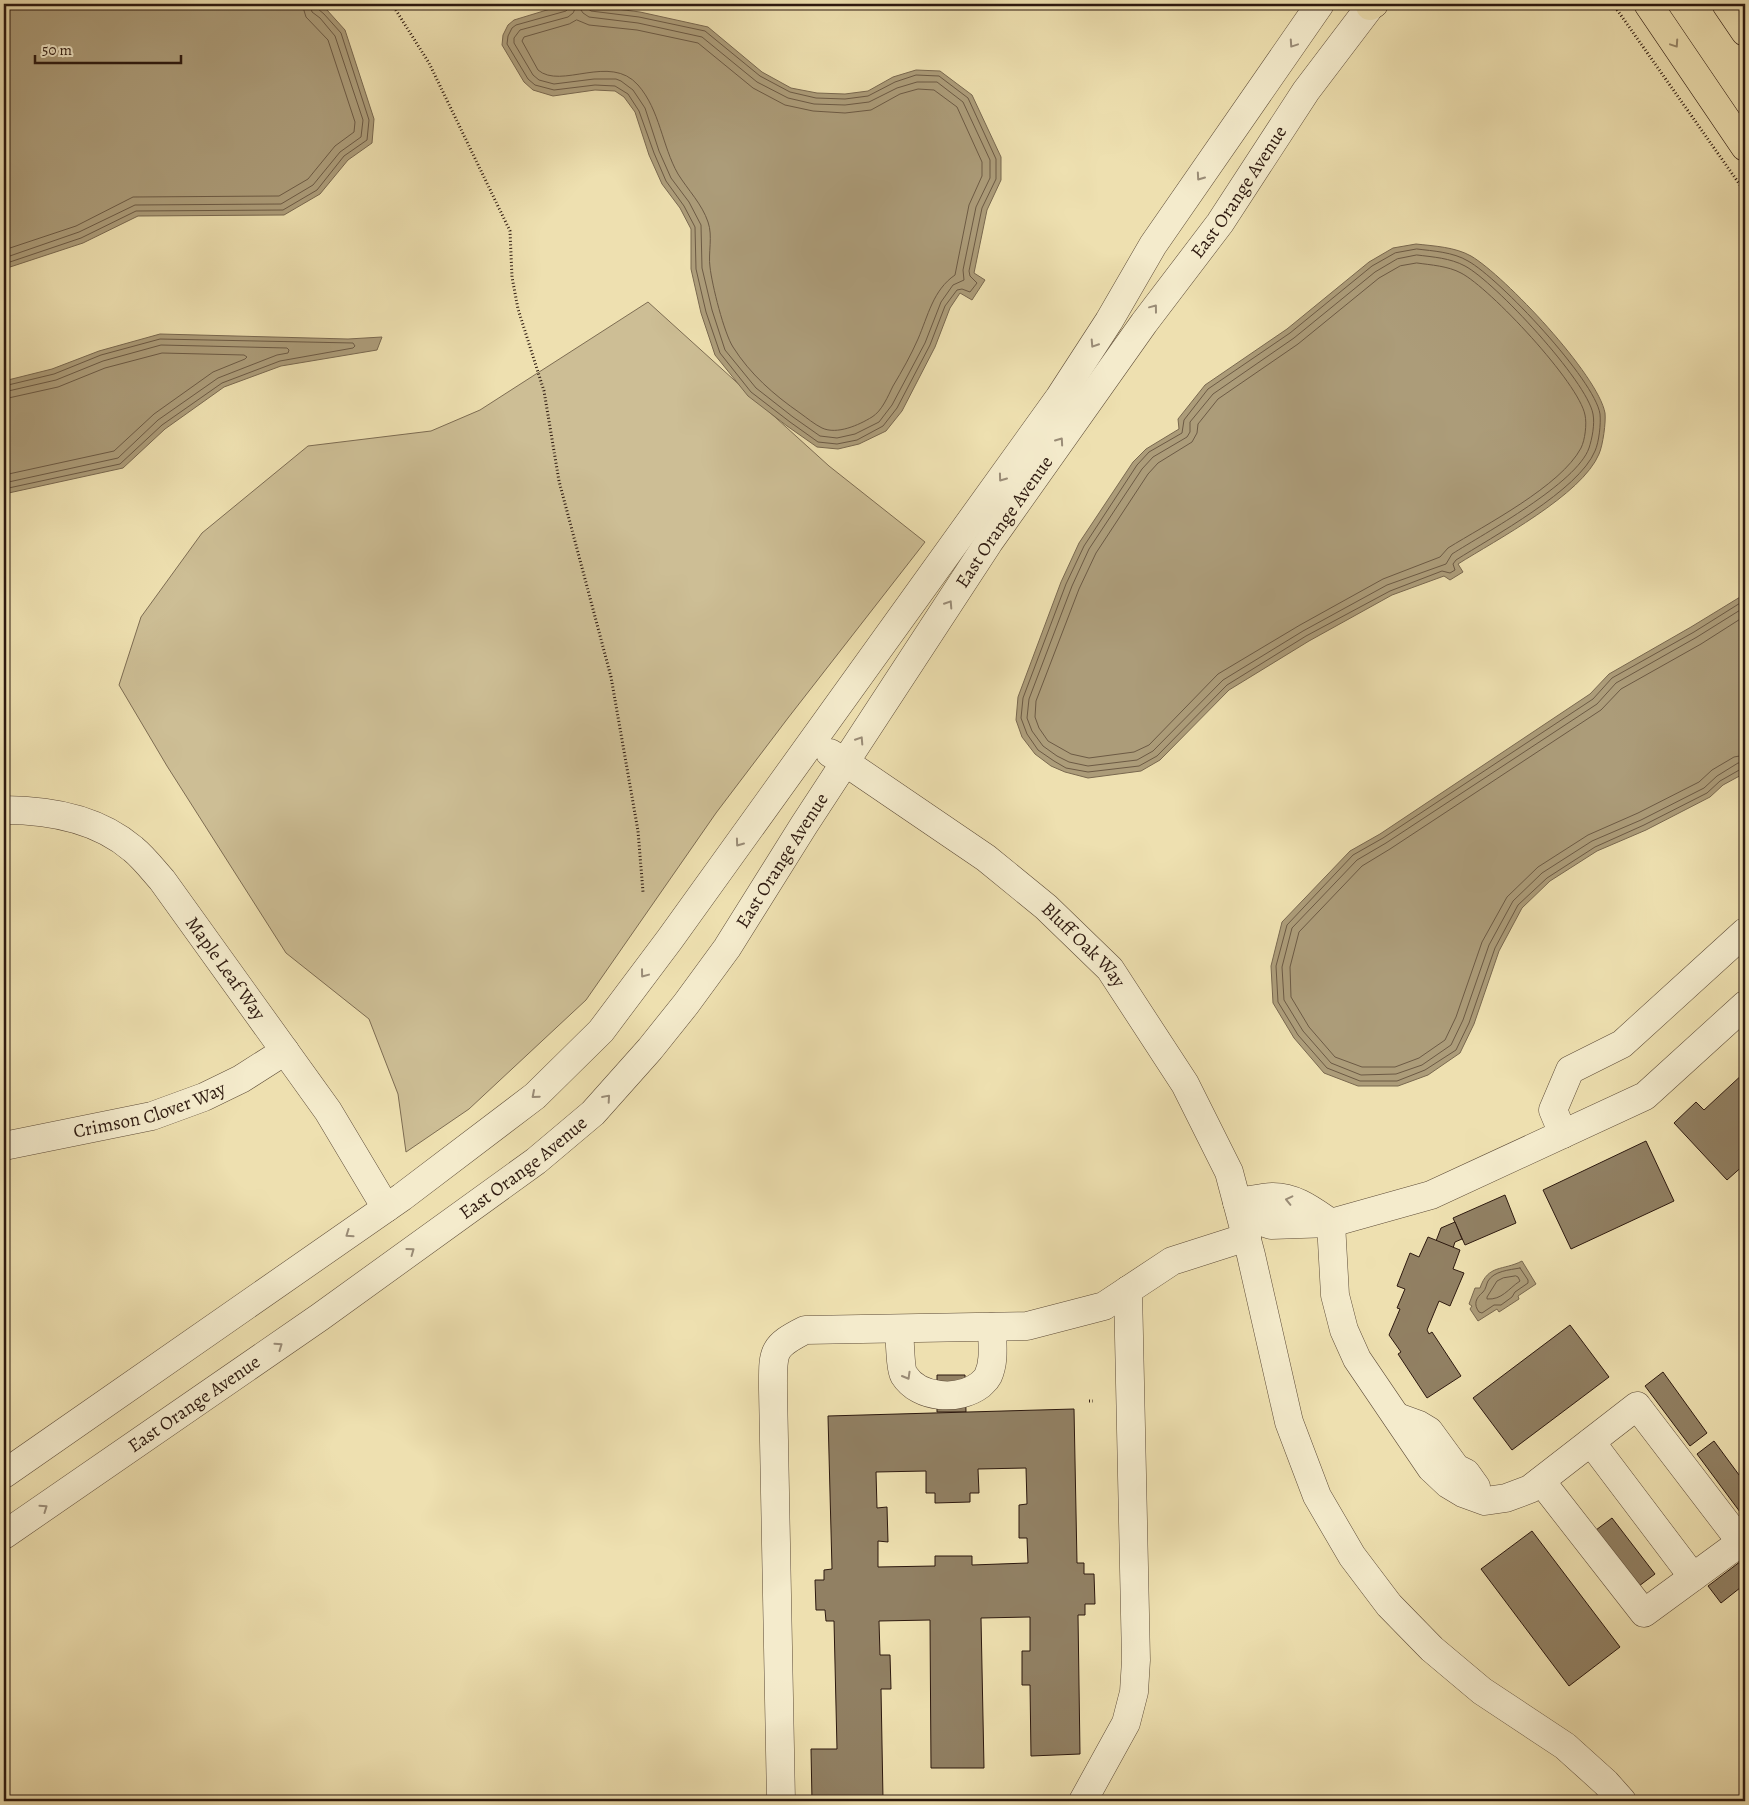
<svg xmlns="http://www.w3.org/2000/svg" width="1749" height="1805" font-family="Alegreya,serif">
<rect width="100%" height="100%" fill="#eee0b0"/>
<filter id="stains"><feTurbulence type="fractalNoise" baseFrequency=".004" numOctaves="4"/><feColorMatrix values="0 0 0 0 .2 0 0 0 0 .09 0 0 0 0 .02 0 0 0 .5 -.17"/></filter>
<radialGradient id="worn" r=".72"><stop offset=".6" stop-color="#630" stop-opacity="0"/><stop offset="1" stop-color="#630" stop-opacity=".3"/></radialGradient>
<polygon fill="#cdbe95" stroke="#7d6c52" points="648,302 829,466 925,542 788,718 716,813 586,1000 469,1109 406,1152 398,1094 369,1019 286,953 167,766 119,685 141,617 202,533 308,446 431,431 480,410"/>
<g fill="#ac9c79" stroke="#79684f">
<polygon points="4,4 318,4 327,10 345,30 374,119 372,143 348,160 320,194 284,215 138,216 83,243 4,269"/>
<polygon points="586,5 640,12 708,27 762,72 791,88 817,93 845,94 868,91 893,77 916,70 940,71 972,95 1001,157 1001,180 987,210 974,273 985,280 972,300 960,293 950,308 935,347 902,411 886,431 859,444 838,449 817,447 787,426 748,396 715,355 701,313 691,269 691,229 680,208 662,184 649,155 635,112 624,97 615,91 595,90 553,96 533,90 524,82 502,45 503,35 508,25 514,20 560,6"/>
<path d="M1416 244C1434 246 1455 247 1471 256 1505 276 1598 375 1605 413 1606 422 1603 445 1599 454 1582 495 1496 540 1458 564L1463 572 1450 580 1444 576 1392 595 1309 641 1229 690 1160 760 1141 771 1088 778 1065 772 1051 766 1035 754 1022 737 1016 720 1018 697 1061 582 1079 543 1133 462 1146 449 1179 429 1178 419 1205 385 1287 329 1369 262 1393 248Z"/>
<polygon points="160,334 348,339 382,337 377,350 281,366 224,387 165,429 123,468 4,494 4,381 52,369 99,351"/>
<polygon points="1745,594 1745,773 1723,785 1710,797 1646,830 1597,851 1550,881 1522,908 1499,951 1474,1024 1460,1053 1428,1075 1398,1086 1358,1086 1324,1073 1294,1038 1273,1003 1271,966 1282,922 1350,851 1380,834 1590,694 1609,674 1691,627"/>
<path d="M1522 1261 1536 1284 1518 1296 1519 1299 1499 1312 1497 1309 1478 1321 1470 1309 1472 1306 1469 1304 1475 1288H1480C1488 1264 1503 1271 1522 1261Z"/>
</g>
<g fill="none" stroke-linecap="round" stroke-linejoin="round">
<g stroke="#6c5a44" stroke-width="1">
<polyline points="570,4 569,8 566,11 516,25 512,28 508,36 507,44 528,79 535,85 554,90 595,85 615,86 628,94 639,111 654,153 666,181 684,206 695,227 696,269 706,312 720,353 751,392 790,422 818,442 837,444 857,440 883,426 897,408 930,345 945,306 957,290 962,289 970,292 977,283 970,276 969,271 982,208 996,179 996,159 968,98 939,76 916,75 895,82 868,96 845,99 816,98 790,92 760,76 705,31 639,17 591,11 587,8 586,4"/>
<polygon points="576,7 579,7 583,13 589,17 638,23 702,37 757,82 788,98 814,104 845,105 869,102 897,88 917,82 937,82 963,102 990,160 990,178 976,207 963,270 964,280 953,285 941,302 925,343 892,405 879,422 855,434 837,438 820,436 793,417 756,388 725,350 712,310 702,268 701,225 689,202 671,178 659,151 645,108 633,90 621,81 616,79 594,79 554,84 539,80 533,75 514,43 514,38 520,30 568,17 573,13"/>
<path d="M577 20 589 25 637 30 698 43 753 88 785 105 813 111 845 113 871 110 900 94 918 89 934 90 957 107 982 162V176L969 205 955 275C933 290 928 316 918 339 911 355 902 371 893 386 888 396 882 411 872 417 859 425 837 435 822 428 814 424 807 418 800 413 774 395 750 374 733 347 724 333 712 285 710 267 708 253 713 236 708 222 702 204 688 190 678 174 662 146 660 110 638 85 610 53 561 90 538 70L522 41 524 37 569 24Z"/>
<path d="M1417 249C1433 251 1453 252 1468 261 1499 278 1595 380 1600 414 1601 424 1599 442 1595 451 1579 490 1492 537 1456 560L1453 564 1455 570 1450 573 1442 571 1390 591 1306 636 1227 685 1157 756 1139 766 1088 772 1066 768 1054 761 1038 750 1027 734 1021 718 1023 698 1066 584 1084 546 1137 465 1149 452 1182 433 1184 420 1208 389 1290 333 1372 266 1395 253Z"/>
<polyline points="4,250 76,226 133,197 279,196 308,179 335,146 354,132 355,122 328,40 306,17 302,4"/>
<path d="M1417 255C1433 257 1450 258 1465 266 1495 282 1587 381 1593 414 1595 424 1592 439 1589 448 1577 483 1485 533 1452 554L1446 564 1387 585 1303 631 1223 680 1153 751 1137 760 1088 766 1069 762 1057 756 1043 746 1032 731 1027 718 1029 699 1072 586 1089 549 1142 469 1153 457 1187 437 1190 432V422L1213 394 1294 338 1375 272 1397 259Z"/>
<polyline points="4,258 79,232 135,205 281,204 313,185 340,152 361,137 363,120 335,36 320,18 312,12 310,4"/>
<path d="M1417 263C1431 265 1448 266 1461 273 1490 288 1579 383 1585 415 1587 424 1585 440 1581 448 1561 486 1485 525 1448 548L1440 557 1383 579 1300 625 1218 674 1149 745 1134 752 1089 758 1071 754 1048 741 1039 728 1035 717 1036 701 1079 589 1096 553 1148 474 1158 463 1192 442 1197 433 1198 424 1218 399 1298 344 1379 278 1400 266Z"/>
<polyline points="4,264 81,238 136,211 283,210 317,190 344,156 367,140 369,120 341,33 324,14 318,9 316,4"/>
<polyline points="4,386 54,374 101,355 160,339 353,343 355,346 353,348 280,361 222,383 162,425 120,464 4,489"/>
<polyline points="4,392 56,380 103,361 161,345 287,348 289,350 288,353 277,355 218,378 158,420 118,458 4,483"/>
<polyline points="4,399 58,387 105,368 162,353 244,355 247,357 245,359 213,372 154,414 114,451 4,475"/>
<polyline points="1745,600 1694,632 1612,678 1593,699 1383,838 1353,855 1287,925 1276,966 1278,1002 1298,1035 1327,1068 1360,1081 1397,1081 1425,1070 1456,1050 1469,1023 1495,948 1518,905 1547,878 1595,847 1644,825 1707,793 1720,781 1741,769 1745,768"/>
<polyline points="1745,607 1697,637 1616,683 1597,704 1386,843 1357,860 1292,928 1282,967 1284,1000 1303,1031 1331,1063 1361,1075 1396,1074 1422,1065 1451,1045 1463,1020 1489,945 1513,901 1542,873 1592,841 1641,820 1704,788 1717,776 1738,763 1745,762"/>
<polyline points="1745,616 1701,644 1621,689 1601,710 1390,849 1362,866 1299,932 1290,967 1291,997 1309,1027 1335,1057 1362,1067 1395,1067 1419,1058 1445,1040 1456,1017 1482,942 1507,897 1538,867 1588,835 1638,813 1699,782 1712,770 1734,757 1745,755"/>
<path d="M1520 1268 1528 1280V1283L1515 1292 1512 1297 1501 1305H1494L1482 1313 1479 1312C1473 1304 1476 1298 1483 1292 1486 1289 1486 1285 1488 1281 1494 1271 1509 1270 1520 1268Z"/>
<path d="M1516 1276 1518 1277 1520 1281C1508 1289 1502 1300 1487 1299V1297L1497 1281 1503 1278Z"/>
</g>
</g>
<g fill="#918063" stroke="#2d190f" fill-rule="evenodd">
<polygon points="1745,1072 1745,1164 1727,1180 1674,1123 1696,1102 1704,1110"/>
<polygon points="1646,1141 1674,1201 1571,1249 1543,1190"/>
<polygon points="1505,1195 1516,1223 1465,1245 1453,1218"/>
<polygon points="1455,1222 1462,1239 1455,1242 1453,1248 1436,1241 1441,1228"/>
<polygon points="1428,1237 1460,1250 1453,1269 1464,1273 1450,1306 1439,1301 1427,1330 1429,1334 1432,1332 1461,1376 1427,1398 1398,1354 1401,1352 1389,1335 1400,1309 1397,1308 1405,1289 1397,1286 1410,1253 1419,1257"/>
<polygon points="1570,1325 1609,1377 1512,1450 1473,1398"/>
<polygon points="1663,1372 1707,1433 1690,1446 1645,1386"/>
<polygon points="937,1375 965,1375 966,1412 937,1412"/>
<path d="M1074 1409 1077 1563H1084V1574H1094L1095 1604H1085V1615H1078L1080 1754 1031 1756 1030 1685H1022V1651H1030V1617L981 1618 984 1768H931L930 1620 879 1621 880 1655H890L891 1689H881L883 1799 812 1801 811 1749H837L834 1621H826L825 1610H816L815 1580H824V1570L832 1569 828 1416ZM1026 1468 1027 1504 1019 1505V1538H1027L1028 1563 972 1565V1556H935V1566L878 1567V1541L888 1542 887 1507 877 1508 876 1472 926 1471V1493H935V1503L970 1502V1493H979L978 1469Z"/>
<polygon points="1714,1441 1745,1483 1745,1514 1743,1516 1697,1454"/>
<polygon points="1612,1518 1655,1574 1639,1586 1596,1530"/>
<polygon points="1532,1531 1620,1647 1569,1686 1481,1569"/>
<polygon points="1745,1558 1745,1584 1721,1603 1708,1586"/>
</g>
<g fill="none" stroke-linecap="round" stroke-linejoin="round">
<g stroke="#5d4b37" stroke-width="29">
<g id="minor">
<path id="s1" d="M830 753 845 762 986 858 1046 907 1110 969 1185 1084 1229 1172 1251 1255 1289 1422 1317 1496 1352 1556 1389 1605 1432 1649 1482 1691 1565 1746 1606 1783 1622 1801"/>
<path id="s2" d="M4 810C49 810 98 819 133 849 144 858 153 870 162 880L328 1111 386 1208"/>
<polyline points="1563,1134 1553,1110 1570,1070 1622,1044 1745,932"/>
<path id="s3" d="M4 1146 152 1116 204 1097 241 1079 285 1051"/>
<path d="M1237 1202C1249 1201 1262 1197 1273 1197 1296 1197 1313 1211 1331 1223"/>
<polyline points="1241,1215 1271,1225 1331,1223 1431,1195 1645,1096 1745,1005"/>
<polyline points="1331,1223 1335,1295 1344,1330 1357,1359 1431,1468 1448,1484 1463,1493 1485,1501 1506,1498 1530,1489 1637,1406 1741,1542"/>
<path d="M899 1329C900 1338 900 1368 904 1375 919 1399 959 1401 980 1385 983 1382 986 1380 988 1376 995 1361 992 1344 992 1327"/>
<polyline points="1397,1417 1419,1425 1429,1431 1456,1468 1466,1473 1476,1487"/>
<polyline points="1591,1442 1693,1577"/>
<polyline points="4,1474 402,1197 535,1096 601,1031 670,939 1059,398 1109,321 1153,245 1320,4"/>
<polyline points="1541,1481 1644,1613 1745,1539"/>
<path id="s4" d="M4 1535 320 1317 536 1161 593 1113 650 1049 686 1004 727 948 804 825 989 542 1144 323 1220 223 1306 91 1372 4"/>
<path d="M781 1801 773 1389C773 1352 771 1347 805 1330L1027 1326 1104 1306 1172 1261 1247 1237"/>
<polyline points="1083,1801 1126,1723 1134,1692 1136,1660 1128,1290"/>
</g>
</g>
<g stroke="#2d190f" stroke-width="29">
<g id="major">
<polyline points="1648,4 1745,147"/>
<polyline points="1726,4 1745,32"/>
<polyline points="1370,6 1374,4"/>
</g>
</g>
<g stroke="#2d190f" stroke-width="3" stroke-dasharray="1 2.5" stroke-linecap="butt">
<polyline points="392,4 429,63 510,231 512,277 518,309 544,391 559,481 611,677 638,831 643,892"/>
<polyline points="1613,4 1745,192"/>
<polyline points="1089,1401 1093,1401"/>
</g>
<use href="#minor" stroke="#f4ebcc" stroke-width="28"/>
<use href="#major" stroke="#eee0b0" stroke-width="28"/>
</g>
<defs><path id="oneway-chevron" d="M-2-3.5L2.5 0L-2 3.5" fill="none" stroke-width="1.6" stroke-linecap="round" stroke-linejoin="round" transform="scale(1.25)"/></defs>
<g stroke="#9a8c77">
<use href="#oneway-chevron" transform="translate(1293 44) rotate(124)"/>
<use href="#oneway-chevron" transform="translate(1200 177) rotate(125)"/>
<use href="#oneway-chevron" transform="translate(1154 308) rotate(-53)"/>
<use href="#oneway-chevron" transform="translate(1094 344) rotate(123)"/>
<use href="#oneway-chevron" transform="translate(1060 441) rotate(-55)"/>
<use href="#oneway-chevron" transform="translate(1002 478) rotate(126)"/>
<use href="#oneway-chevron" transform="translate(949 604) rotate(-57)"/>
<use href="#oneway-chevron" transform="translate(860 740) rotate(-57)"/>
<use href="#oneway-chevron" transform="translate(739 843) rotate(126)"/>
<use href="#oneway-chevron" transform="translate(644 974) rotate(127)"/>
<use href="#oneway-chevron" transform="translate(535 1095) rotate(139)"/>
<use href="#oneway-chevron" transform="translate(607 1098) rotate(-49)"/>
<use href="#oneway-chevron" transform="translate(1289 1200) rotate(-167)"/>
<use href="#oneway-chevron" transform="translate(349 1234) rotate(145)"/>
<use href="#oneway-chevron" transform="translate(411 1251) rotate(-36)"/>
<use href="#oneway-chevron" transform="translate(279 1346) rotate(-35)"/>
<use href="#oneway-chevron" transform="translate(907 1376) rotate(60)"/>
<use href="#oneway-chevron" transform="translate(44 1508) rotate(-35)"/>
</g>
<use stroke="#978668" href="#oneway-chevron" transform="translate(1675 44) rotate(56)"/>
<g text-anchor="middle" dominant-baseline="central" stroke-width="5" stroke-linejoin="round" paint-order="stroke">
<g font-size="19" fill="#2d190f" stroke="#f4ebcc">
<text stroke="none"><textPath href="#s4" startOffset="1851">East Orange Avenue</textPath></text>
<text stroke="none"><textPath href="#s4" startOffset="1446">East Orange Avenue</textPath></text>
<text stroke="none"><textPath href="#s4" startOffset="1041">East Orange Avenue</textPath></text>
<text stroke="none"><textPath href="#s1" startOffset="319">Bluff Oak Way</textPath></text>
<text stroke="none"><textPath href="#s2" startOffset="289">Maple Leaf Way</textPath></text>
<text stroke="none"><textPath href="#s3" startOffset="150">Crimson Clover Way</textPath></text>
<text stroke="none"><textPath href="#s4" startOffset="636">East Orange Avenue</textPath></text>
<text stroke="none"><textPath href="#s4" startOffset="231">East Orange Avenue</textPath></text>
</g>
</g>
<rect width="1749" height="1805" fill="none" stroke="#eee0b0" stroke-width="20"/>
<rect x="5" y="5" width="1739" height="1795" fill="none" stroke="#2d190f" stroke-width="2.5"/>
<rect x="10" y="10" width="1729" height="1785" fill="none" stroke="#2d190f"/>
<path d="M35 55v8h146v-8" fill="none" stroke="#2d190f" stroke-width="2.5"/>
<text x="42" y="55" font-size="15" fill="#2d190f" stroke="#f4ebcc" stroke-width="4" paint-order="stroke">50 m</text>
<rect width="100%" height="100%" filter="url(#stains)"/>
<rect width="100%" height="100%" fill="url(#worn)"/>
</svg>
